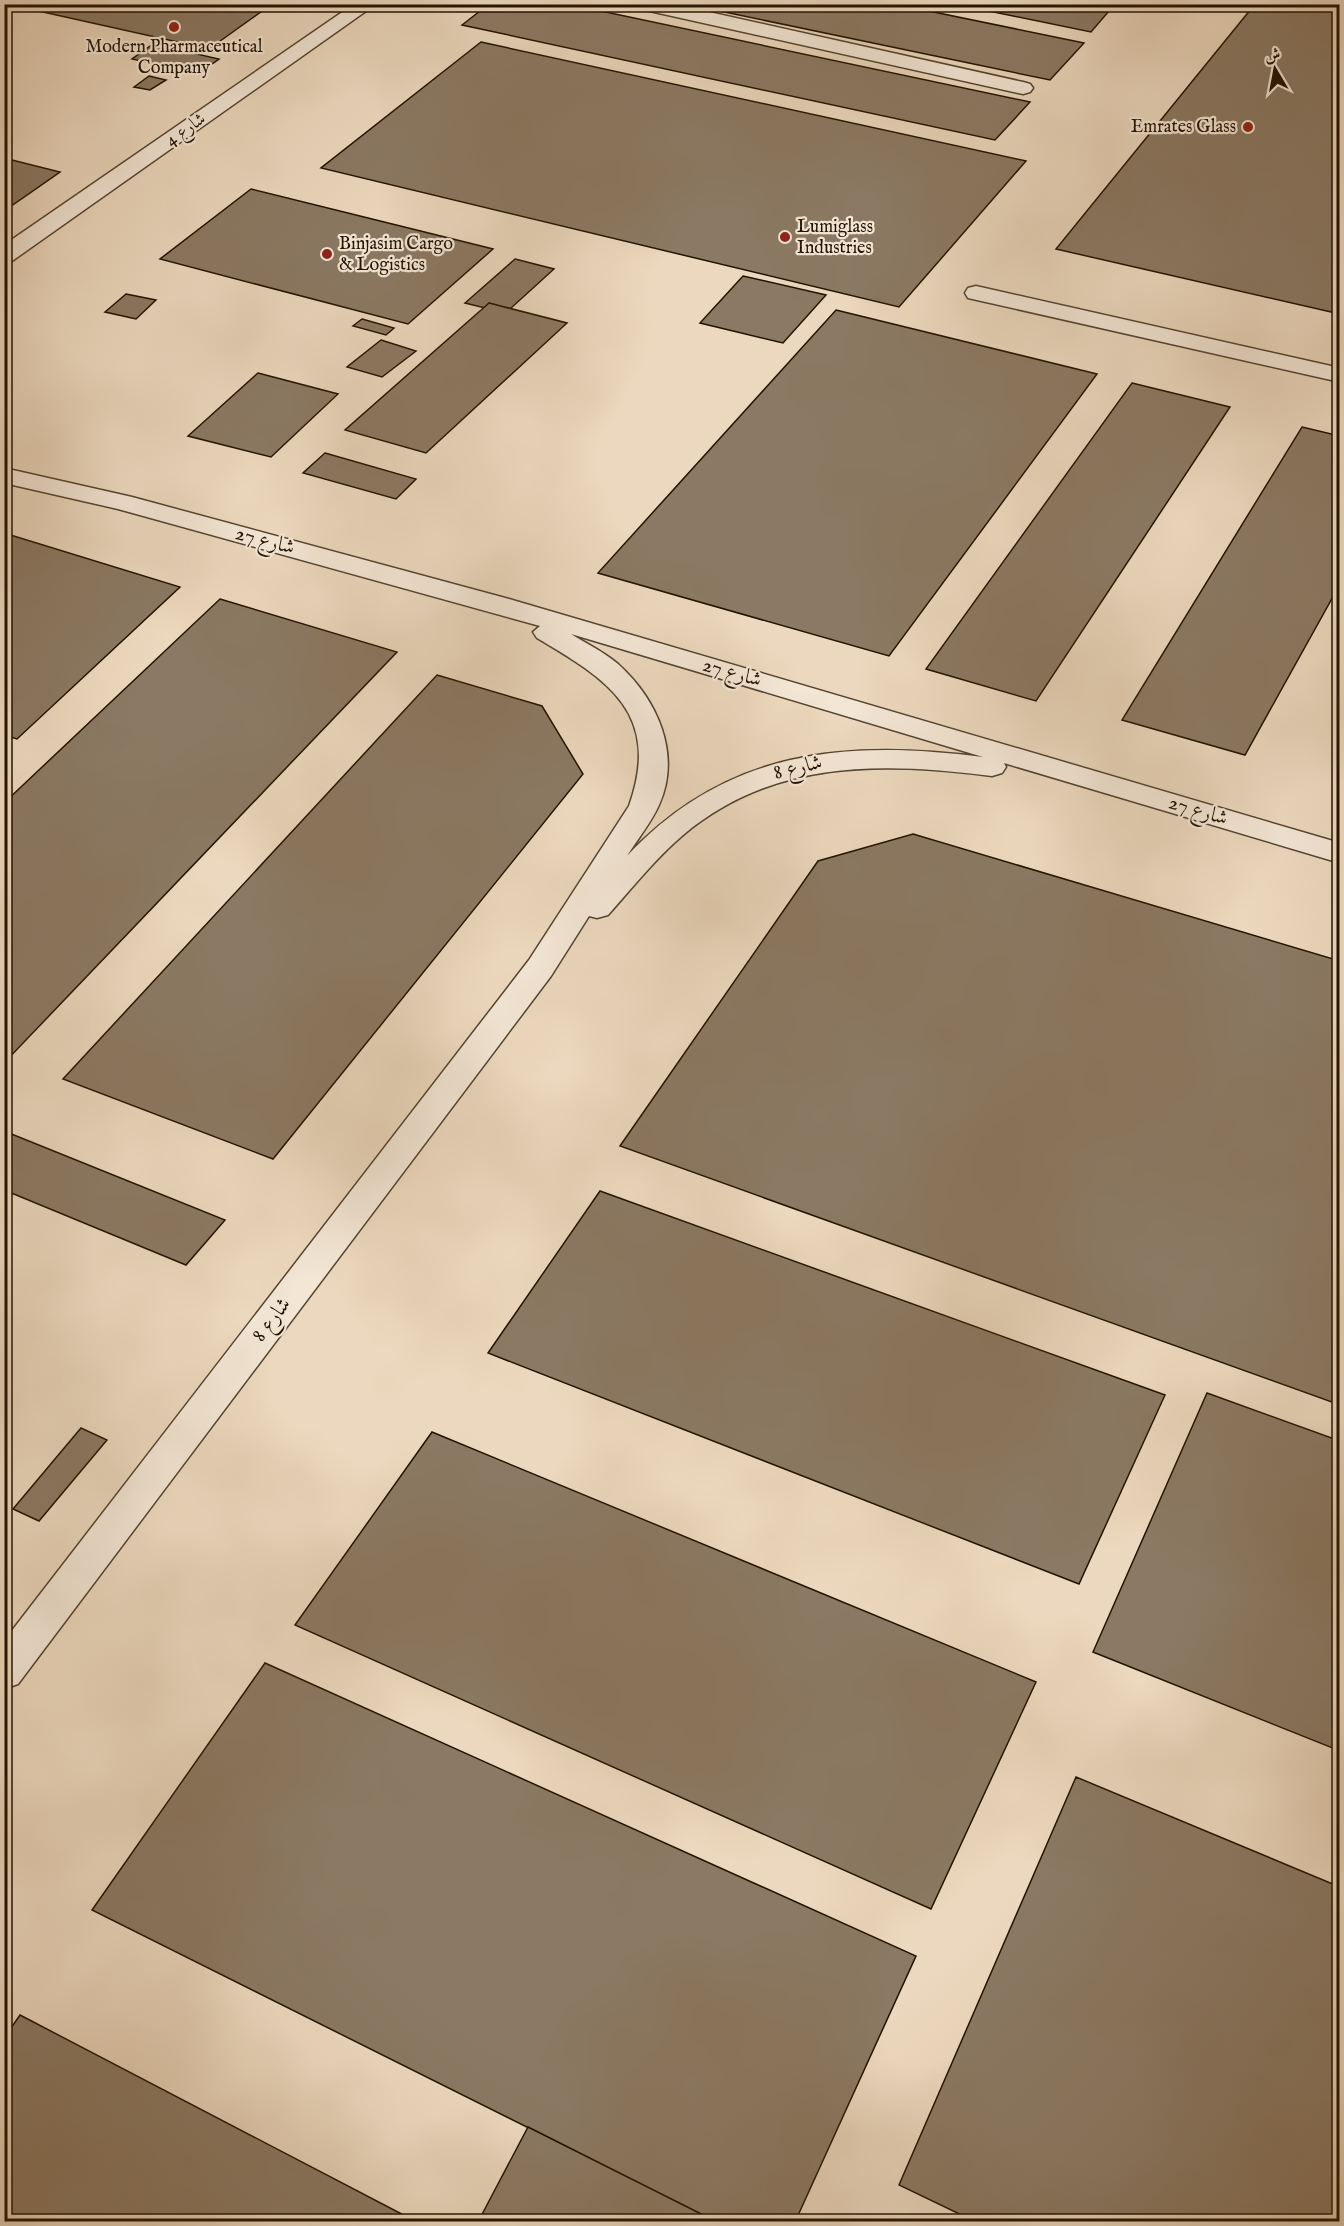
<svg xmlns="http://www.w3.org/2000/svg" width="1344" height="2226" font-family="'IM FELL English',Amiri,serif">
<rect width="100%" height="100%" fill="#ecd8be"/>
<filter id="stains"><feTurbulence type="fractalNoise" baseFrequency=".00333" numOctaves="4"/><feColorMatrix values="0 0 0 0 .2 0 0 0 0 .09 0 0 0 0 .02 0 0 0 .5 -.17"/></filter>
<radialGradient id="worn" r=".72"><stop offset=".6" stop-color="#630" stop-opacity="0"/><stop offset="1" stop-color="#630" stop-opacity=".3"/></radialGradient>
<g fill="#8b7963" stroke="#221300" stroke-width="1.5">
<polygon points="7,4 272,4 209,49"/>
<polygon points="489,4 568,4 1030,102 995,140 462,25"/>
<polygon points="686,4 895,4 1084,43 1050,80"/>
<polygon points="955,4 1115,4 1091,32"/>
<polygon points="1255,4 1340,4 1340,314 1056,249"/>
<polygon points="481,42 1026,161 899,307 321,168"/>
<polygon points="153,44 219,59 198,74 132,59"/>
<polygon points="149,76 166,80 150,90 134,87"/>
<polygon points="4,158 60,172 4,211"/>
<polygon points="251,189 493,249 408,324 160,259"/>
<polygon points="515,259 554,269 510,309 489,303 485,308 465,303"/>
<polygon points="743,276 826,295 783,343 700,323"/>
<polygon points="126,294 156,300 136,319 105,312"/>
<polygon points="489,303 567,323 426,453 345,430"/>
<polygon points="836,310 1097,374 889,656 598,573"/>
<polygon points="362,319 394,328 386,335 353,326"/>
<polygon points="381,340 416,351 382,377 347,367"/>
<polygon points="258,373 338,394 271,457 188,436"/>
<polygon points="1132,383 1230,407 1036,701 926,669"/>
<polygon points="1302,427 1340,436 1340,584 1245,755 1122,720"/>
<polygon points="325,453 416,479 396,499 303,473"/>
<polygon points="4,533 180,587 17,739 4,735"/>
<polygon points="220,599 397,652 4,1063 4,803"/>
<polygon points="437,675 542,706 583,774 273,1159 63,1079"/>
<polygon points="913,834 1340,961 1340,1405 620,1146 818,861"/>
<polygon points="4,1131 225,1220 186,1265 4,1190"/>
<polygon points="600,1191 1165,1395 1079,1584 488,1353"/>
<polygon points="1207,1393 1340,1441 1340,1751 1093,1652"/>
<polygon points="81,1428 107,1440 39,1521 13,1509"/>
<polygon points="432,1432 1036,1682 931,1909 295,1625"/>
<polygon points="265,1663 916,1956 795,2222 717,2222 92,1910"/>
<polygon points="1076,1777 1340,1887 1340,2222 976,2222 899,2185"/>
<polygon points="20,2015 417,2222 4,2222 4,2038"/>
<polygon points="528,2127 717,2222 478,2222"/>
</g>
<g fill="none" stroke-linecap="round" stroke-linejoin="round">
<g stroke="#544430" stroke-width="3">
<g id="minor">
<polygon points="354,4 376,4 12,261 4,263 4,245"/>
<polygon points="636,4 673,4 1023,82 1030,84 1033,88 1030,92 1023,94 645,10 638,8"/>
<polygon points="976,286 1340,368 1340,382 968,298 965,293 968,288"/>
<path d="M4 468 132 497 509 599 1340 843V863L1004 763 1006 767 1002 773 992 776C881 762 774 759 683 835 655 859 632 888 608 915L597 918 589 916 551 976 18 1684 4 1689V1641L529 960 629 806C662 713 608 680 537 638L533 632 540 626 118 509 4 483ZM571 634 983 757C845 739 726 750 627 856 637 840 651 823 659 805 682 754 657 699 618 664 604 652 587 644 571 634Z"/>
</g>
</g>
<use href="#minor" fill="#f3e6d5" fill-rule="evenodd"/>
</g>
<g fill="#8f2418" stroke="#f3e6d5" stroke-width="2">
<circle cx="174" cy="27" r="6"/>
<circle cx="1248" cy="127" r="6"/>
<circle cx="785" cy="237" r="6"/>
<circle cx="327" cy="254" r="6"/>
</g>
<g text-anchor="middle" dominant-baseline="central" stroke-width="4.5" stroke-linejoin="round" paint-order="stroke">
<g font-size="18" fill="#221300" stroke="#f3e6d5" text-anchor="start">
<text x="174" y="47" text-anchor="middle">Modern Pharmaceutical<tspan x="174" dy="21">Company</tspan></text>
<text x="1236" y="127" text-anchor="end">Emrates Glass</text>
<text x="797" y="227">Lumiglass<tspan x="797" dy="21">Industries</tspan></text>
<text x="339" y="244">Binjasim Cargo<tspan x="339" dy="21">&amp; Logistics</tspan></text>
</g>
<g font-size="18" fill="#221300" stroke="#f3e6d5">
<text transform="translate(186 130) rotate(-35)">شارع 4</text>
</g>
<g font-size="21" fill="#221300" stroke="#f3e6d5">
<text transform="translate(265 541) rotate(15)">شارع 27</text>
<text transform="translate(732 673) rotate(16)">شارع 27</text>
<text transform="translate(798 768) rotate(-13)">شارع 8</text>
<text transform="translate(1198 811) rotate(17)">شارع 27</text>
<text transform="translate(272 1320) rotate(-53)">شارع 8</text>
</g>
</g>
<rect width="1344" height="2226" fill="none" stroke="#ecd8be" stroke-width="24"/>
<rect x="6" y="6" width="1332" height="2214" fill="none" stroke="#221300" stroke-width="3"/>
<rect x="12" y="12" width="1320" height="2202" fill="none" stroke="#221300" stroke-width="1.5"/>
<g transform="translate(1275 69) rotate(350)" stroke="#f3e6d5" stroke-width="4.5" paint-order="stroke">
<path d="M0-4.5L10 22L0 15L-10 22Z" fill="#221300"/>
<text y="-9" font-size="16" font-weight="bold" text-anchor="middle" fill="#221300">ش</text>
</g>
<rect width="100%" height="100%" filter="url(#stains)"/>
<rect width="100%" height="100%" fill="url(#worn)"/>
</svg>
